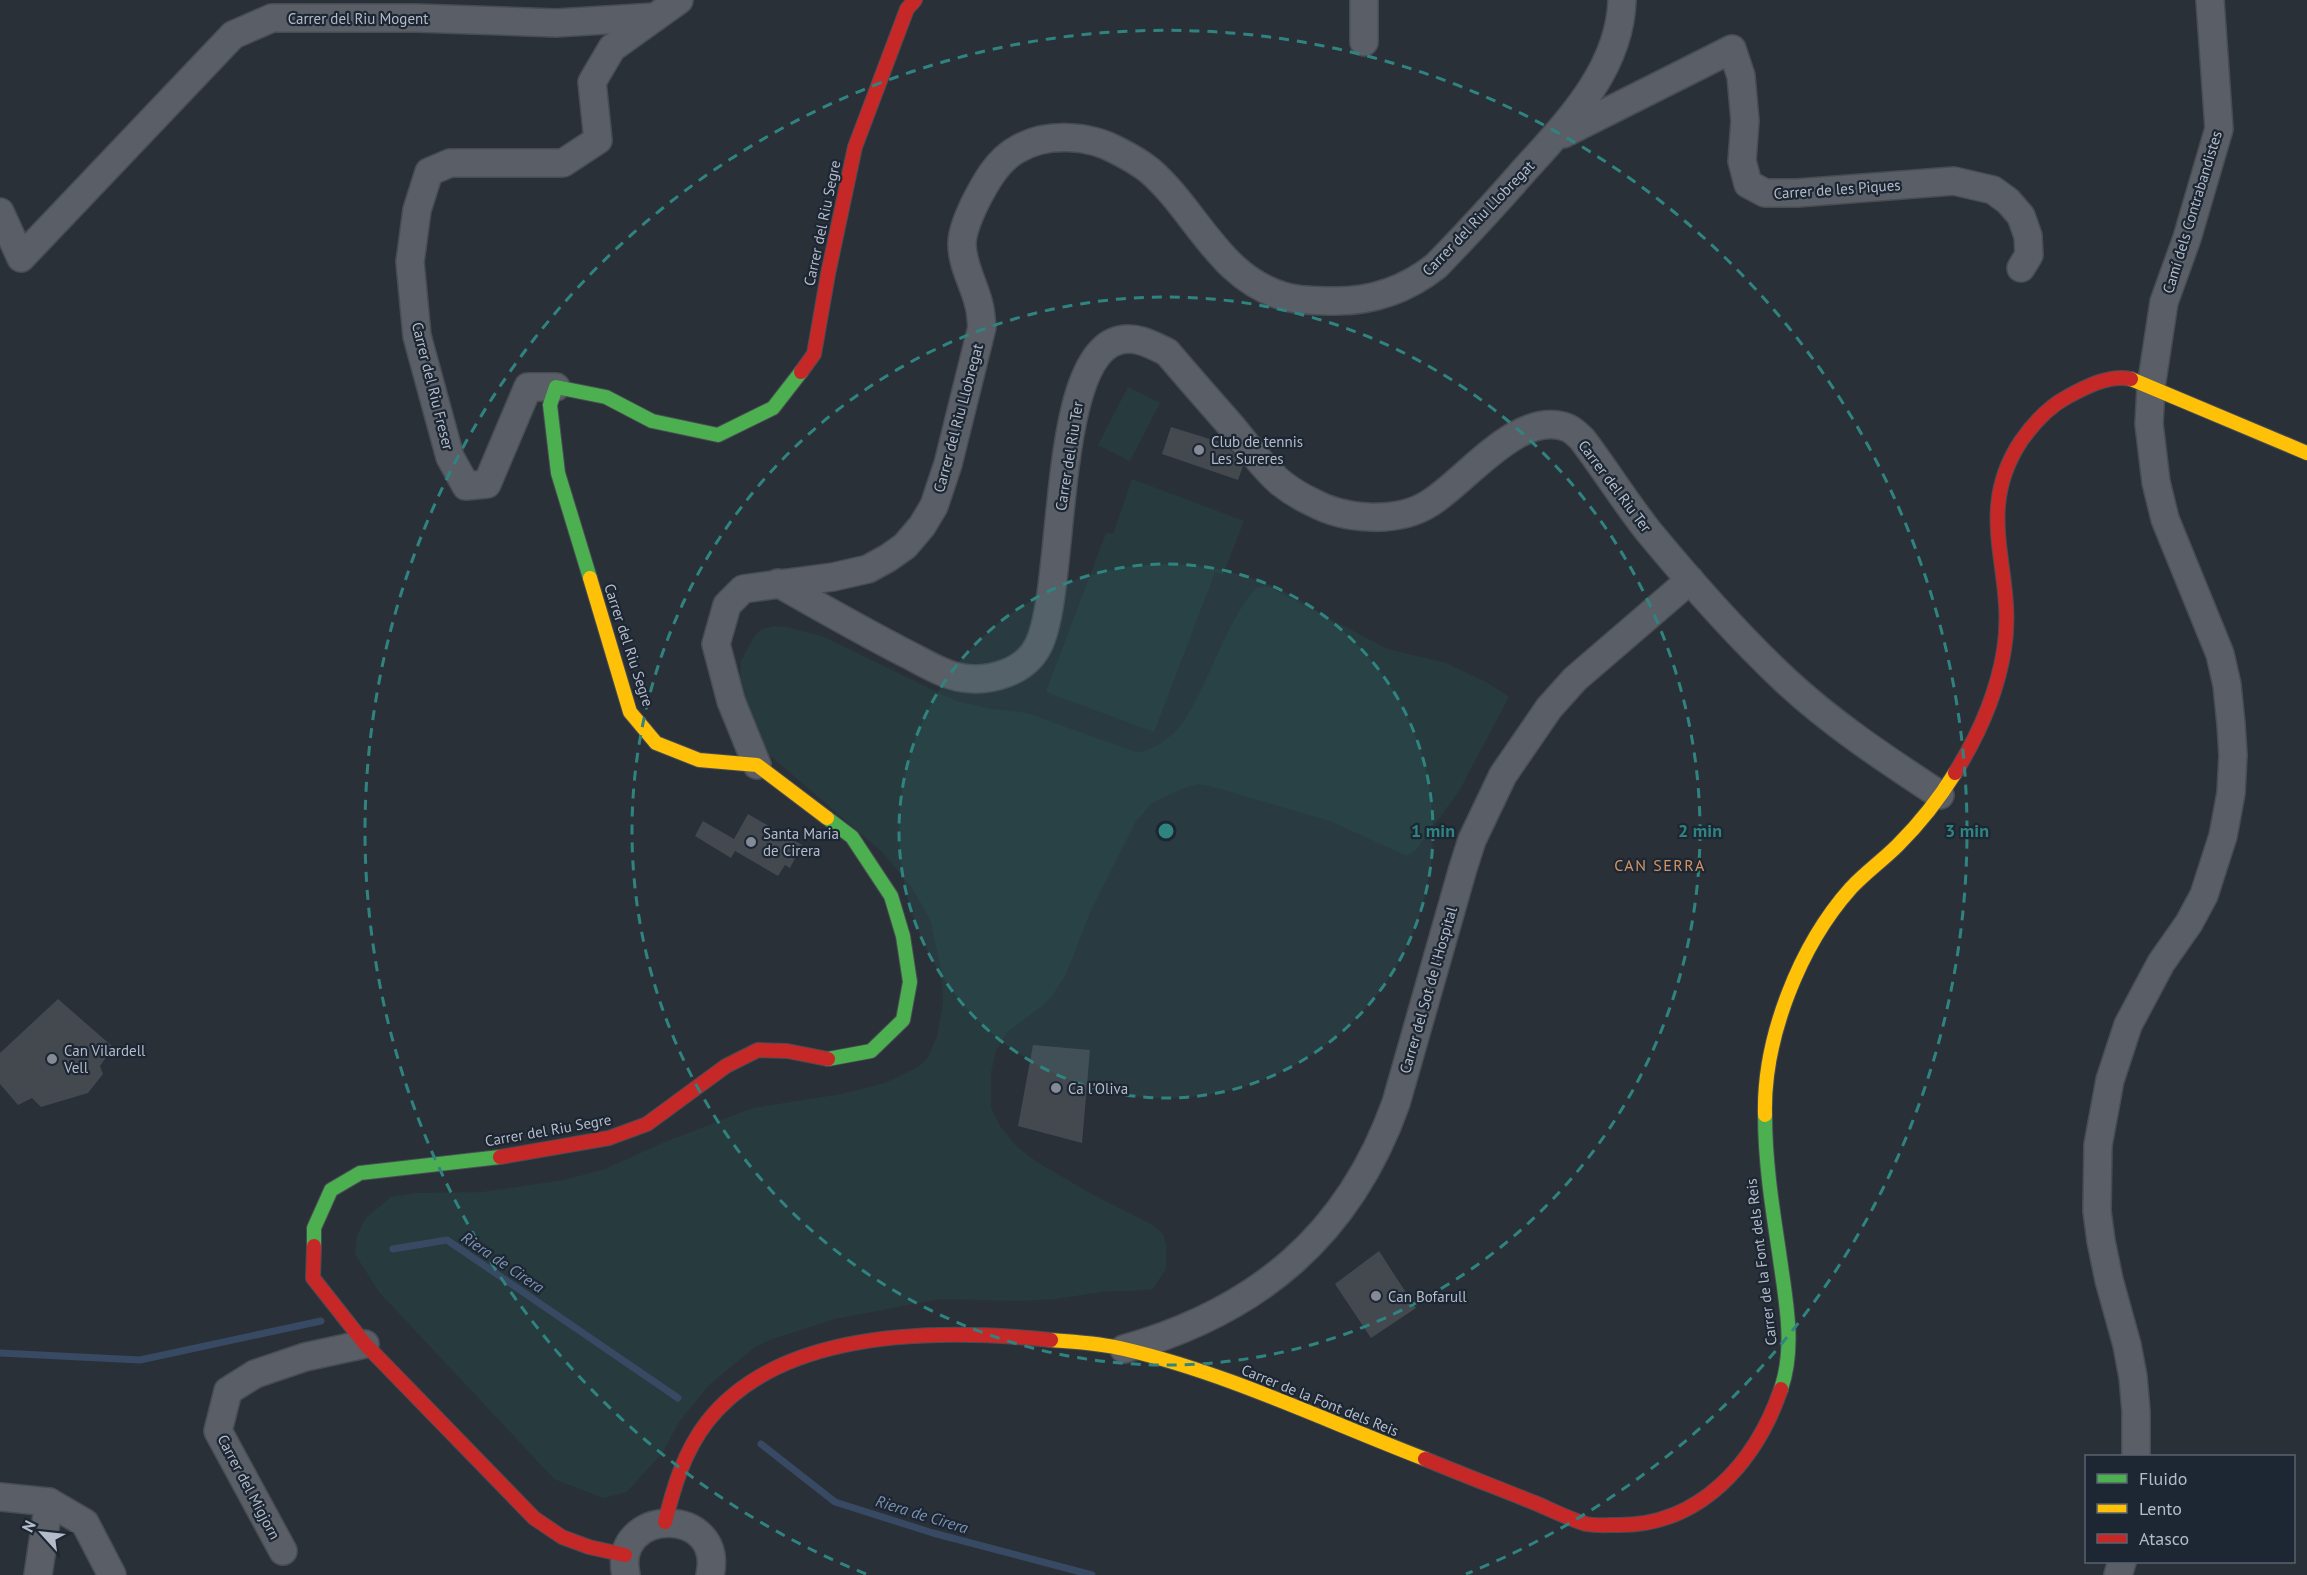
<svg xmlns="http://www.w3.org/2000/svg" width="2307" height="1575" font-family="'PT Sans',sans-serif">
<rect width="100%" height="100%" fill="#2a3038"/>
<g fill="#273a3e">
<polygon points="1128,387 1160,403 1130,461 1098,445"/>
<polygon points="1132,479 1244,521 1223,575 1215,572 1154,732 1046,692 1106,533 1113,534"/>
<path d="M1267 586 1388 649 1446 663 1488 683 1509 697 1459 791 1416 850 1407 856 1330 821 1210 786 1198 784 1186 787 1160 799 1151 804 1136 821 1091 910 1066 974 1052 996 1043 1005 1007 1032 996 1051 991 1073V1108L1000 1126 1017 1147 1037 1162 1090 1193 1153 1225 1163 1234 1166 1245V1269L1153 1289 1132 1291H1109L1056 1299 1023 1301 940 1299 835 1319 770 1340 755 1347 709 1385 679 1422 663 1452 627 1492 603 1498 554 1479 379 1292 355 1254 357 1235 366 1218 391 1197 415 1193 482 1192 564 1180 605 1169 662 1143 753 1108 841 1094 885 1083 918 1067 927 1059 937 1037 943 1002 941 969 930 919 912 888 883 853 765 751 739 689 741 661 754 637 762 629 774 626 787 627 822 636 956 701 991 709 1027 713 1135 752C1153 753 1177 733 1186 718 1212 676 1224 626 1256 588Z"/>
</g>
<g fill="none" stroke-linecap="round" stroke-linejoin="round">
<g stroke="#384963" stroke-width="7">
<polyline points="393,1249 447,1240 678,1398"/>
<polyline points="0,1353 140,1360 321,1321"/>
<polyline points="761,1444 835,1502 933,1533 1092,1575"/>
</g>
</g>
<g fill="#444950">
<polygon points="1171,427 1226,444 1243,466 1238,480 1162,454"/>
<polygon points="748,814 802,845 790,868 785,865 778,876 735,851 731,858 695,836 703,821 734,839"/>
<polygon points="58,999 113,1047 100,1066 103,1074 88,1093 41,1107 32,1098 18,1105 0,1084 0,1053"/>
<polygon points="1033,1045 1090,1050 1082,1143 1018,1126"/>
<polygon points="1379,1251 1416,1308 1371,1338 1335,1284"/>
</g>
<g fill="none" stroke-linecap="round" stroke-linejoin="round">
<g stroke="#484c53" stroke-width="30">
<g id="street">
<polyline points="1364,0 1364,42"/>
<polyline points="1563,134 1732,49 1741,76 1745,121 1742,161 1748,184 1765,193 1797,193 1954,181 1993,190 2008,201 2021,216 2028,236 2029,255 2021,268"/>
<polyline points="0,212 21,258 233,35 272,18 416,18 556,23 655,17"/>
<polyline points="556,387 528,387 487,484 466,486 450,457 417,336 410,262 417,210 429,172 450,163 563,163 598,140 592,82 612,48 679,0"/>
<path d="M778 583C820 607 862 631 905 653 923 662 943 675 963 678 990 682 1025 672 1038 646 1067 591 1050 355 1120 340 1137 336 1152 345 1167 352 1189 378 1211 403 1233 428 1247 445 1264 469 1281 483 1290 490 1301 497 1312 502 1344 520 1398 524 1430 503 1467 480 1520 408 1568 428 1573 430 1578 435 1582 439 1605 469 1625 502 1649 532 1692 584 1737 635 1785 680 1832 724 1887 760 1940 795"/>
<path d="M757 765 731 701 716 644 727 605 743 589 833 577 868 569 888 558 905 546 922 526 934 506 948 464 982 327C981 320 981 312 979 305 974 284 962 265 962 244 962 231 969 216 974 205 984 185 997 160 1018 149 1047 132 1090 135 1118 151 1128 156 1140 163 1149 170 1197 211 1219 279 1286 297 1302 301 1320 301 1336 301 1373 301 1407 289 1436 266 1465 236 1493 206 1520 175 1565 125 1620 71 1622 0"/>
<path d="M1124 1349C1258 1311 1349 1235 1396 1103L1463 868 1472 840 1503 775 1549 708 1575 679 1690 580"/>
<polyline points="2136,1456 2136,1411 2133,1377 2127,1345 2109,1280 2101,1241 2097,1211 2098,1145 2110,1080 2128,1025 2161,963 2189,923 2204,895 2223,836 2231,793 2233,755 2231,724 2227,685 2220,654 2165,519 2156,482 2149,424 2151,387 2164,302 2187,238 2219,129 2210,0"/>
<polyline points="0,1497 49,1502"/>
<polyline points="283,1551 218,1431 228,1391 255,1374 305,1357 365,1344"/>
<polyline points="38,1575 49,1502 85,1523 112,1575"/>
<path d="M626 1575C611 1507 725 1505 710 1575"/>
<polyline points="2118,1575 2122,1562"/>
</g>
</g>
<g stroke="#484c53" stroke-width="16">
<g id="fast">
<polyline points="590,578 558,473 550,405 556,387 606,397 652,421 718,435 773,408 801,372"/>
<polyline points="827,818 852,837 891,896 903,936 910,982 903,1020 871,1051 828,1059"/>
<path d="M1765 1115C1765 1161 1772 1206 1779 1252 1785 1297 1796 1345 1781 1389"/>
<polyline points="314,1246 314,1228 331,1190 360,1173 500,1157"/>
</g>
</g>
<g stroke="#484c53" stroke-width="16">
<g id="slow">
<polyline points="2131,379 2307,453"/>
<polyline points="590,578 630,712 656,743 699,760 757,765 827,818"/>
<path d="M1765 1115C1763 1038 1800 945 1851 888 1866 872 1883 860 1898 845 1920 823 1939 799 1955 773"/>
<path d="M1051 1340C1075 1342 1100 1343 1124 1349 1227 1373 1326 1421 1425 1459"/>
</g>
</g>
<g stroke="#484c53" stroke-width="16">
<g id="jam">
<polyline points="801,372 814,354 828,274 855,147 907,9 915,0"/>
<path d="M1955 773C1978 736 1997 694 2004 650 2017 572 1972 515 2021 441 2033 424 2048 407 2067 397 2085 387 2110 374 2131 379"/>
<polyline points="500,1157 609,1138 647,1124 726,1066 758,1050 787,1051 828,1059"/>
<polyline points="314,1246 313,1278 365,1344 534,1518 562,1537 589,1547 625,1555"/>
<path d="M1425 1459C1461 1474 1498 1488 1535 1503 1552 1510 1569 1519 1586 1524 1596 1526 1608 1525 1618 1525 1700 1526 1756 1462 1781 1389"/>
<path d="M665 1522C674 1486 684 1452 707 1422 781 1327 943 1329 1051 1340"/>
</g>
</g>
<use href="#street" stroke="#5a5e66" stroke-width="27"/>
<use href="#fast" stroke="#4caf50" stroke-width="14"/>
<use href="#slow" stroke="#ffc107" stroke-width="14"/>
<use href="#jam" stroke="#c62828" stroke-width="14"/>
</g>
<circle cx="1166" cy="831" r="267" fill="#308480" fill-opacity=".12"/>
<g fill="none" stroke="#308480" stroke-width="3" stroke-dasharray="10 8">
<circle cx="1166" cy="831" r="267"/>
<circle cx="1166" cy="831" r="534"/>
<path d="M866 1574A801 801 0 1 1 1466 1574"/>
</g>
<g fill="#848b96" stroke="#1d2633" stroke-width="2">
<circle cx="1199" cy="450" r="6"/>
<circle cx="751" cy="842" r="6"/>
<circle cx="52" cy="1059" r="6"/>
<circle cx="1056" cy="1088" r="6"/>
<circle cx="1376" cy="1296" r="6"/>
</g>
<g text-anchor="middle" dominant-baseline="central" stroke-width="4.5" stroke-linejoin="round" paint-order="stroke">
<g font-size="15" fill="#b4bcc9" stroke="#1d2633">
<text x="358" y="18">Carrer del Riu Mogent</text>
<text transform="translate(1837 189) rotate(-4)">Carrer de les Piques</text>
<text transform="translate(2192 212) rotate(-73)">Camí dels Contrabandistes</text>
<text transform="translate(1478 218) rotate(-46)">Carrer del Riu Llobregat</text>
<text transform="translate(822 223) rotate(-78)">Carrer del Riu Segre</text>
<text transform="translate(433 386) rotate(76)">Carrer del Riu Freser</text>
<text transform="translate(958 418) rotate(-75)">Carrer del Riu Llobregat</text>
<text transform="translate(1069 456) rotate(-81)">Carrer del Riu Ter</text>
<text transform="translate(1615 486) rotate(53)">Carrer del Riu Ter</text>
<text transform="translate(629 645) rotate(72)">Carrer del Riu Segre</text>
<text transform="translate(1428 990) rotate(-74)">Carrer del Sot de l'Hospital</text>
<text transform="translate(548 1130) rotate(-10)">Carrer del Riu Segre</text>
<text transform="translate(1761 1262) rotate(-97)">Carrer de la Font dels Reis</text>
<text transform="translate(1320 1400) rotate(22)">Carrer de la Font dels Reis</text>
<text transform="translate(249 1487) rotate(62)">Carrer del Migjorn</text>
</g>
<g font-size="15" fill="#b4bcc9" stroke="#1d2633" text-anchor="start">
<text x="1211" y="441">Club de tennis<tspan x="1211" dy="17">Les Sureres</tspan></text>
<text x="763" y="833">Santa Maria<tspan x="763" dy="17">de Cirera</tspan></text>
<text x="64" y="1050">Can Vilardell<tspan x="64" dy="17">Vell</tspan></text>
<text x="1068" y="1088">Ca l'Oliva</text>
<text x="1388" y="1296">Can Bofarull</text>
</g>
<g font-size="16" letter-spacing="1.5" fill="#d59563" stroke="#1d2633">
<text x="1660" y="865">CAN SERRA</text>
</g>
<g font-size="16" font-style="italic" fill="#7c92b1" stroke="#1d2633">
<text transform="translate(503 1262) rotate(34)">Riera de Cirera</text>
<text transform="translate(922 1514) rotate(17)">Riera de Cirera</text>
</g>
</g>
<circle cx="1166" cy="831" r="9" fill="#308480" stroke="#1d2633" stroke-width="3"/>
<g font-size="18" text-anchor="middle" font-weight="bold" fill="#308480" stroke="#1d2633" stroke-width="4.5" stroke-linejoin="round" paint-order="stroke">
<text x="1433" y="837">1 min</text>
<text x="1700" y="837">2 min</text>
<text x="1967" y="837">3 min</text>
</g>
<rect x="2085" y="1455" width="210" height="108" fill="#1d2633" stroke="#59626f" stroke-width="1.5"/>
<rect x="2097" y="1474" width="30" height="9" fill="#4caf50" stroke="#59626f" stroke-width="1.5"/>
<text x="2139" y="1485" font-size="18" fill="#b4bcc9">Fluido</text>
<rect x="2097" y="1504" width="30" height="9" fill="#ffc107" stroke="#59626f" stroke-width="1.5"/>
<text x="2139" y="1515" font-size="18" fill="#b4bcc9">Lento</text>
<rect x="2097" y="1534" width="30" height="9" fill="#c62828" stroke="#59626f" stroke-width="1.5"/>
<text x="2139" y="1545" font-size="18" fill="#b4bcc9">Atasco</text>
<g transform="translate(42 1533) rotate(297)" stroke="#1d2633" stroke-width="4.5" paint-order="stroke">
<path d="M0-4.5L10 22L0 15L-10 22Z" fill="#b4bcc9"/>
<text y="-9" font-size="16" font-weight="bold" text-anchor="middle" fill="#b4bcc9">N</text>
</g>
</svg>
